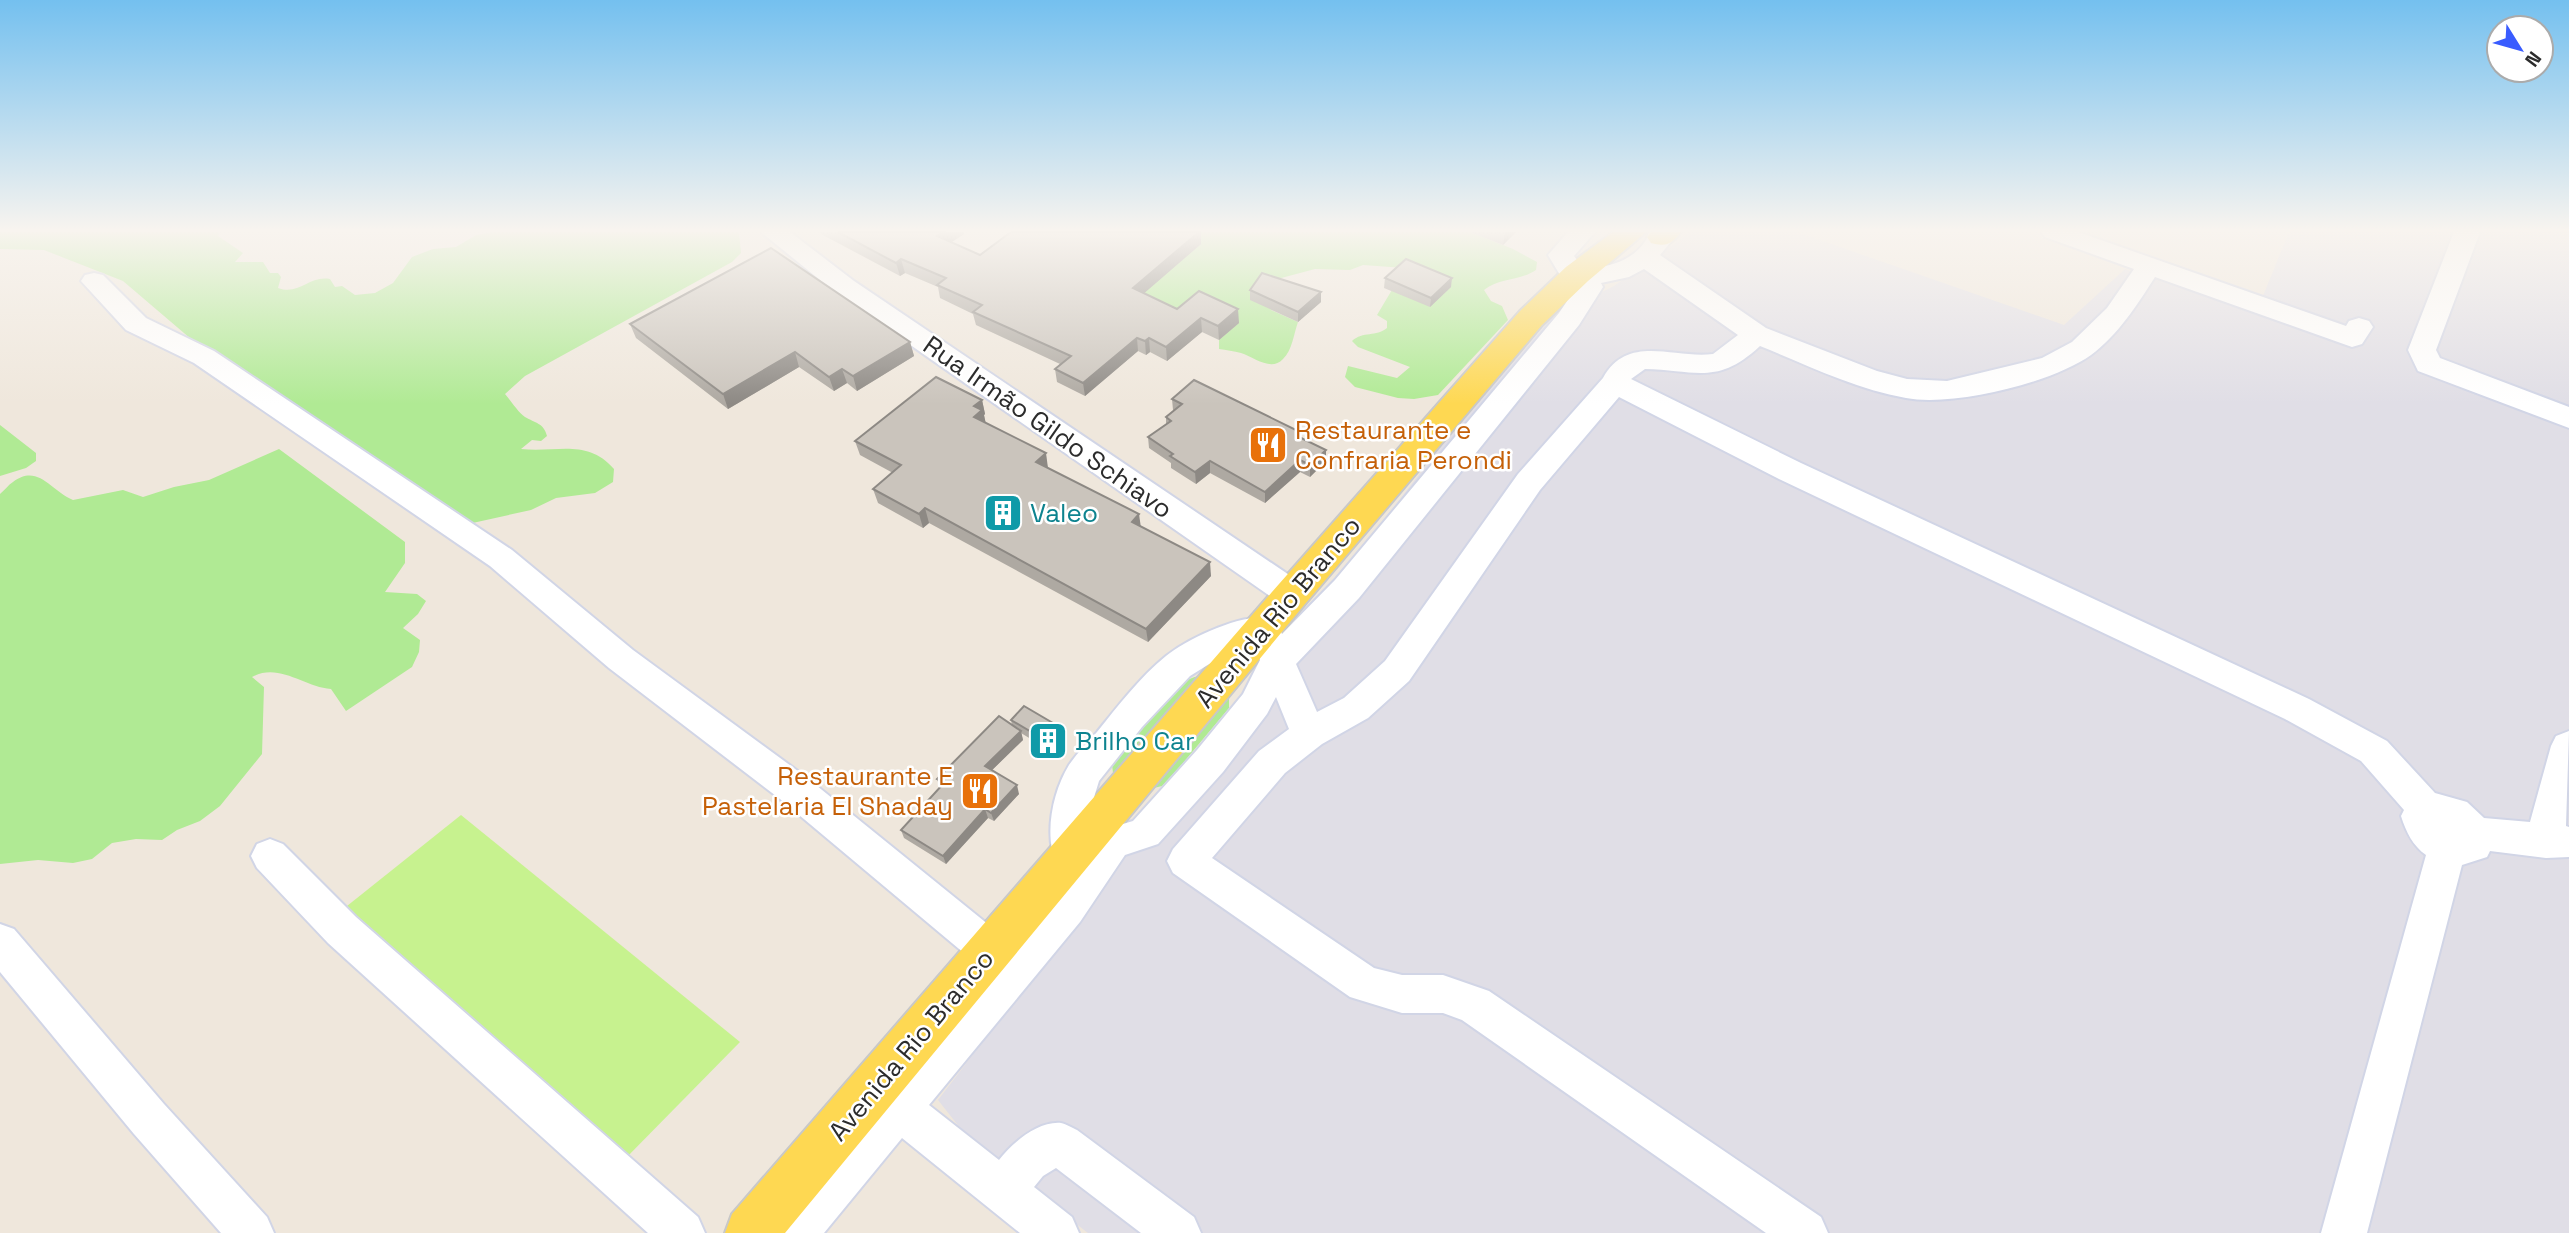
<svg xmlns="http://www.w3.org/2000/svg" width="2569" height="1233" font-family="'Space Grotesk',sans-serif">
<rect width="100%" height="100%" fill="#efe7dc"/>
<polygon fill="#e0dee6" points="1691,232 1797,232 2064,325 2125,269 2256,313 2289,232 2569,232 2569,1233 1088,1233 972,1143 938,1100 1504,364 1545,320 1614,286"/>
<g fill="#b0ea94">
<path d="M0 232H220L218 236 243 253 235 262H263L270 273H278L281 277 278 288C299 296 309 275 330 279L335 287 342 286 355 295 375 293 393 283 412 257 433 249 456 247 476 235 492 232H739L741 253 732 262 525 376 505 394C511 401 518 412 525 417 535 423 544 423 547 436L541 441 532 440 521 449C557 453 587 438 614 469L613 482 595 493 556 498 531 510 468 524 438 513 191 339 123 281 44 250 0 249Z"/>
<path d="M1172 232H1470L1513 249 1537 262 1536 270C1520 281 1499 278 1484 290L1491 301 1502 306 1508 320 1438 395 1414 399 1398 398 1355 387 1345 377 1348 366 1397 378 1410 367 1358 347 1352 341C1363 331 1376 337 1387 328V321L1377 315 1405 268 1363 265 1350 270 1315 269 1263 283 1271 310 1298 322C1294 333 1292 351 1283 359 1271 372 1254 357 1241 353 1234 351 1226 350 1219 349V340L1238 323 1108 325Z"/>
<polygon points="0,425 36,453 36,461 26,468 0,476"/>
<path d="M279 449 405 542V563L385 592 417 594 426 601 418 614 403 628 420 640 419 652 412 667 346 711 331 689C304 687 279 662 252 677L264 687 262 754 220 806 200 821 177 830 162 840 136 839 112 843 92 859 73 863 38 860 0 864V494C5 490 8 485 13 482 38 463 51 491 73 500L123 490 143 497 174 487 209 480Z"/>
<path d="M1200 676 1113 773 1112 764C1130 737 1168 680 1200 676Z"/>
<polygon points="1229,692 1229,708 1183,763 1162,786 1142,791"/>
</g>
<polygon fill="#c7f28f" points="461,815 740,1042 622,1162 342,910"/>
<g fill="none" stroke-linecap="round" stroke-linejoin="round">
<g stroke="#d1d5e6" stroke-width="4">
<g id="minor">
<polygon points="761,232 790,232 854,281 1304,585 1308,594 1304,603 1292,606 1280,603 836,293"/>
<path d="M1568 232H1595L1574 256 1582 266C1605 272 1643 257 1649 232H1675V237L1660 255 1766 328 1877 371 1907 379 1947 381 2042 358 2072 342 2107 308 2134 269 2045 237 2041 232H2078L2346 326 2349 321 2359 318 2369 321 2373 327 2362 344 2352 347 2155 277C2137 305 2118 335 2091 355 2052 383 1953 407 1906 398 1855 389 1807 365 1760 346 1717 386 1696 370 1645 369L1631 379 1801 463 2309 699 2387 741 2435 793 2467 802 2484 818 2530 822 2551 746 2556 736 2569 731 2566 826 2569 827V857L2546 858 2490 851 2487 857 2462 865 2367 1233H2321L2426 855C2413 846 2406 832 2401 816L2404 810 2361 761 2285 719 1779 479 1619 397 1540 490 1409 681 1368 718 1322 744 1285 773 1212 858 1374 968 1402 975H1443L1489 991 1821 1217 1828 1233H1766L1462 1020 1443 1013H1402L1350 997 1173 873 1167 861 1173 849 1259 751 1289 729 1276 697 1267 714 1223 772 1158 844 1125 855 1080 922 929 1105 999 1160C1012 1143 1038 1121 1061 1123 1066 1124 1073 1128 1077 1130L1194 1217 1201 1233H1141L1056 1168 1043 1176 1034 1187 1072 1217 1079 1233H1020L902 1138 824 1233H772L779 1217 991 969 977 964 780 799 609 668 490 566 194 363 126 330 81 281 85 275 94 273 103 275 146 318 214 351 512 550 633 650 806 777 1005 938 1009 948 1070 872 1058 868C1043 837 1052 793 1069 765 1077 753 1088 742 1097 732 1118 706 1140 677 1166 656 1189 638 1247 610 1275 619L1282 634 1335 580 1559 313 1580 282 1560 275 1548 255ZM1644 269 1738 335 1713 354C1673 359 1628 333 1603 378L1518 474 1385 661 1344 698 1317 712 1296 664 1359 598 1579 325 1603 287 1601 283 1629 277ZM1253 644 1260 660 1243 694 1197 750 1133 821 1089 834 1088 817 1099 781 1142 727 1190 676 1230 651Z"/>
<polygon points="2454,232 2480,232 2436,350 2440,358 2569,407 2569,428 2418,371 2408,350"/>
<polygon points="270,839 283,844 356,917 698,1217 705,1233 648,1233 328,943 257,868 251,856 257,844"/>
<polygon points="0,924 14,929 164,1104 267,1217 274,1233 221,1233 134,1134 0,972"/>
</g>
</g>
<g stroke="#c8c8c8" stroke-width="4">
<g id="major">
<polygon points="1613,232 1646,232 1588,281 1542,325 1305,604 785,1233 725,1233 732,1214 1279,584 1520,311 1566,267"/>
<path d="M1651 232H1681C1672 244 1666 247 1651 243L1647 237Z"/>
</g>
</g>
<use href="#minor" fill="#fff" fill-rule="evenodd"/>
<use href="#major" fill="#fed852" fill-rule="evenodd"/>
</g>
<g fill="#aea9a2">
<polygon points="820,232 964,232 964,234 951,242 980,255 1011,232 1201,232 1201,244 1144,293 1177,309 1239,323 1219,340 1202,332 1167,361 1150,352 1146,355 1138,351 1085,396 1057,382 1055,369 1060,364 976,325 973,314 940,298 938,287 905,273 900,276 821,234"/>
<polygon points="1470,232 1516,232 1503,245"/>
<polygon points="1385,278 1451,287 1430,307 1384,288"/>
<polygon points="1250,290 1321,302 1298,322 1250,300"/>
<polygon points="630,324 910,342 914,356 857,391 847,383 834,391 799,367 728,409 636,338"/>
<polygon points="1172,399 1326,461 1310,477 1300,472 1265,503 1210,473 1196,484 1171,468 1171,463 1149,448 1148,437 1166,424 1166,417 1174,411 1173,410"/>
<polygon points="982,400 985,414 984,415 985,423 1048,468 1140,526 1211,576 1148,642 929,523 923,528 878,503 873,489 893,473 860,455 855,441"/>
<polygon points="1011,720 1063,729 1065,738 1052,752 1021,733 1023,740 992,770 1019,794 994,821 988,818 946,864 904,838 901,830 940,788 937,779 1012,725"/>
</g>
<g fill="#8d8984">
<polygon points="944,232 964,232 964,234 940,250 937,236"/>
<polygon points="1199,232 1201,232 1201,244 1134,302 1133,288"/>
<polygon points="1506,232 1516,232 1503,245 1505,233"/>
<polygon points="901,259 905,273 900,276 896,263"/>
<polygon points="1452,278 1451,287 1430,307 1431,298"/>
<polygon points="1321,292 1321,302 1298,322 1298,312"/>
<polygon points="1238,309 1239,323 1219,340 1218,326"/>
<polygon points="1201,318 1202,332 1167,361 1166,347"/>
<polygon points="1137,338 1138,351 1085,396 1083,383"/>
<polygon points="1149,338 1150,352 1146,355 1145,341"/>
<polygon points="910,342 914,356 857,391 853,376"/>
<polygon points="795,352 799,367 728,409 723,394"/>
<polygon points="842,369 847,383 834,391 829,377"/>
<polygon points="982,400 985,414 984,415 986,424 974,417 974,406"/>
<polygon points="1326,450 1326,461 1310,477 1310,465"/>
<polygon points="1046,453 1048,468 1036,462"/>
<polygon points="1300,460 1300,472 1265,503 1265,492"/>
<polygon points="1210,461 1210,473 1196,484 1195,472"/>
<polygon points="925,508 929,523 923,528 919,514"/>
<polygon points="1139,514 1141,528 1132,522"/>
<polygon points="1210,562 1211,576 1148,642 1146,629"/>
<polygon points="1063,729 1065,738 1052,752 1050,743"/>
<polygon points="1021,731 1023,740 987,775 985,766"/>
<polygon points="1017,785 1019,794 994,821 991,813"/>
<polygon points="985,809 988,818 946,864 943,856"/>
</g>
<g fill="#cac4bc" stroke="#8d8984" stroke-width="2">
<polygon points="838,232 944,232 937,236 980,255 1011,232 1199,232 1133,288 1177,309 1199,291 1238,309 1218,326 1201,318 1166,347 1149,338 1145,341 1137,338 1083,383 1055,369 1071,356 973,312 982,305 937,285 946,278 901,259 896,263"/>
<polygon points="771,248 910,342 853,376 842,369 829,377 795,352 723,394 630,324"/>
<polygon points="1406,259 1452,278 1431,298 1385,278"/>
<polygon points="1262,273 1321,292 1298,312 1250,290"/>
<polygon points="936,377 982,400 974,406 982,410 974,417 1046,453 1036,462 1139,514 1132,522 1210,562 1146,629 925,508 919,514 873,489 901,465 855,441"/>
<polygon points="1194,380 1296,430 1299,437 1326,450 1310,465 1300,460 1265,492 1210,461 1195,472 1170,456 1173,454 1148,437 1171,421 1166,417 1182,404 1172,399"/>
<polygon points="1024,706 1063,729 1050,743 1011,720"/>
<polygon points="999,716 1021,731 985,766 1017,785 991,813 985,809 943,856 901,830 944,783 937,779"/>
</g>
<linearGradient id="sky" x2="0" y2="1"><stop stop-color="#74c0ef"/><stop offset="0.57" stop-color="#f8f4ef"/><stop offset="1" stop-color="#f8f4ef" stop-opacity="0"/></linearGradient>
<rect width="2569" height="404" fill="url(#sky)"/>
<defs>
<g id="restaurant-square" transform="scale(2.0125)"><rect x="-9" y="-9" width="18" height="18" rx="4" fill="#e8710a" stroke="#fff"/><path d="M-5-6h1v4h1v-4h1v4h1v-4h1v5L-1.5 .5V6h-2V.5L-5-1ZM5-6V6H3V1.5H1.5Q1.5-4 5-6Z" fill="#fff"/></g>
<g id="building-square" transform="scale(2.0125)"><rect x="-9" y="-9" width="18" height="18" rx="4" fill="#0f9aa8" stroke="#fff"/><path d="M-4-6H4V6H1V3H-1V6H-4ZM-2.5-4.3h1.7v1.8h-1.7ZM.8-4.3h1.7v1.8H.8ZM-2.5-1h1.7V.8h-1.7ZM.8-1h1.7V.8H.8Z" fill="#fff"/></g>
</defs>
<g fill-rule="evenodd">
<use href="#restaurant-square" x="1268" y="445"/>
<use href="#building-square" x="1003" y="513"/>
<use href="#building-square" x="1048" y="741"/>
<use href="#restaurant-square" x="980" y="791"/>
</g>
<g text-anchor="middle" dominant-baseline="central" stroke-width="5" stroke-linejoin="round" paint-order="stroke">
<g font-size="26" fill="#2c2c2c" stroke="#fff">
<text transform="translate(1048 427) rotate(35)">Rua Irmão Gildo Schiavo</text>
<text transform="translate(1278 612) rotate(-50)">Avenida Rio Branco</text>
<text transform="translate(911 1045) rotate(-50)">Avenida Rio Branco</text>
</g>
<g font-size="26" fill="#c56008" stroke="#fff" text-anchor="start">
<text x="1295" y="430">Restaurante e<tspan x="1295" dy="30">Confraria Perondi</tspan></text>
<text x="953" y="776" text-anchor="end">Restaurante E<tspan x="953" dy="30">Pastelaria El Shaday</tspan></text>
</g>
<g font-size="26" fill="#0d838f" stroke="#fff" text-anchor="start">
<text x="1030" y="513">Valeo</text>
<text x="1075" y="741">Brilho Car</text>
</g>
</g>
<g transform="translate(2520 49) rotate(127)"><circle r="33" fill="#ffffff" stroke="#ababab" stroke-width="2"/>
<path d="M0-5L12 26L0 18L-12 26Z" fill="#395cff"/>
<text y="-10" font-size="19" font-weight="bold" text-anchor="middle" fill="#2c2c2c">N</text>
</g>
</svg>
